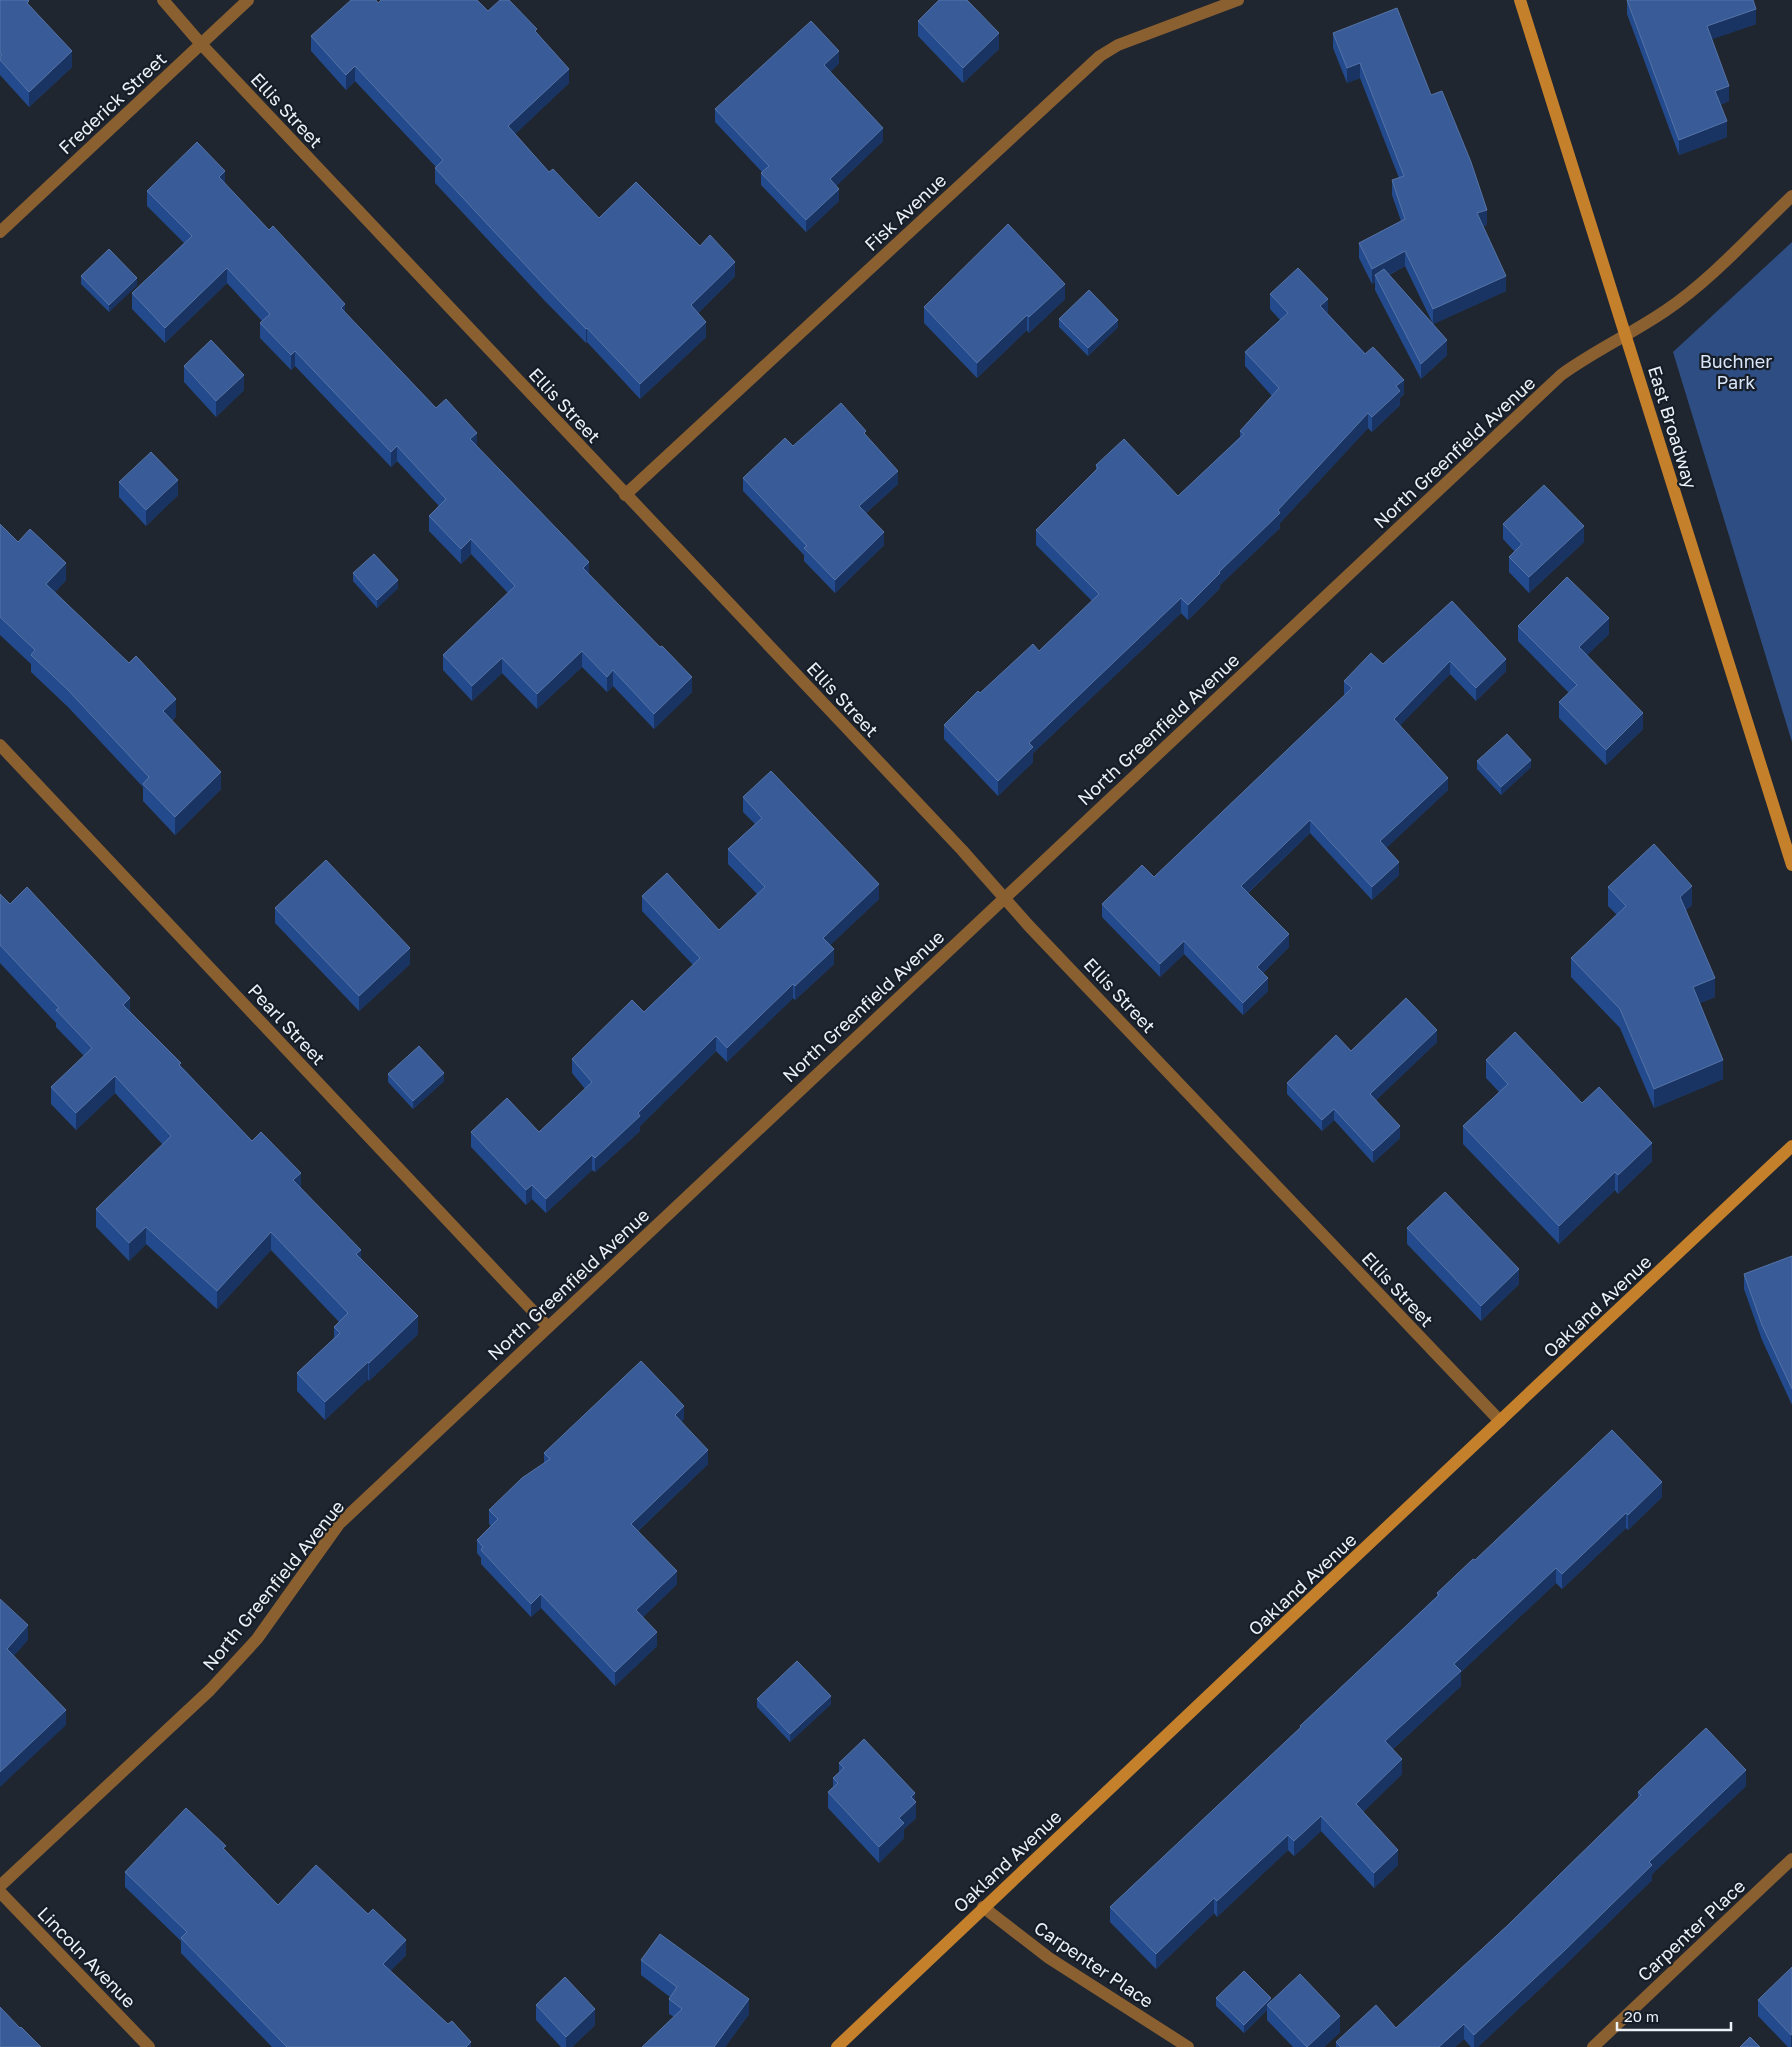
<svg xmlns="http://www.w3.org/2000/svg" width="1792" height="2047" font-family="'Golos Text',sans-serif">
<rect width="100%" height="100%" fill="#202630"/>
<polygon fill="#2e4d82" points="1792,242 1792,742 1673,352"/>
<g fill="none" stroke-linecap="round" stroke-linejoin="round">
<g stroke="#8b6031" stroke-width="12">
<polyline points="163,0 201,44 962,850 1029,926 1500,1421"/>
<polyline points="0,232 248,0"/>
<polyline points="625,495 1100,56 1118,45 1238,0"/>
<polyline points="0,745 548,1327"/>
<path d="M0 1886 210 1690 257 1639 339 1524 1561 375C1594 351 1631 334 1665 311 1711 280 1752 234 1792 196"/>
<polyline points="0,1892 149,2047"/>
<polyline points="983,1907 1049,1958 1188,2047"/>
<polyline points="1593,2047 1792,1859"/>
</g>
<g stroke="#c5802c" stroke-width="12">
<polyline points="1520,0 1792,865"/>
<path d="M837 2047C1155 1746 1472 1445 1792 1146"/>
</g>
</g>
<g fill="#234a8c" fill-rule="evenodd">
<polygon points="0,0 29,6 72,67 29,107 0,75"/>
<polygon points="1627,0 1753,0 1756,24 1712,39 1729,101 1720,105 1727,137 1679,155 1627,14"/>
<polygon points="378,3 488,11 537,33 569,83 515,134 549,172 599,218 700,246 735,276 698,313 706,337 640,399 587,342 586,343 544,300 435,183 435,168 436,167 355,81 346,90 311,51 311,36"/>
<polygon points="918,21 999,49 963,83 918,36"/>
<path d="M1333 33 1431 95 1487 225 1483 226 1506 291 1433 324 1447 355 1421 379 1375 290V282L1372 284 1359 258V243L1401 221 1392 195V180L1399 178 1360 78 1347 83 1333 48ZM1405 266 1433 324 1389 275Z"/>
<polygon points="839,63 830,72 883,141 836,186 839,201 806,232 761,185 761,173 762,172 715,122 715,109"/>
<polygon points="225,184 345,313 436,408 477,447 692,692 654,729 613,686 607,692 582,667 537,709 502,673 472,701 443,670 443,655 508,593 471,554 461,564 429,531 429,516 439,506 397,461 391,467 295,366 291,370 260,338 260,323 262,321 227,283 165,343 132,309 132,293 184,243 147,206 147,191"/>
<polygon points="81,276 137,285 109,312 81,284"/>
<polygon points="1270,294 1328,314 1404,394 1400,398 1400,405 1372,432 1368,428 1280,523 1280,528 1220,585 1220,588 1188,620 1181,613 1033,753 1033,762 998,796 944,739 944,725 980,693 1039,651 1092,601 1036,545 1036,530 1096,470 1096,465 1178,496 1240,437 1240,431 1272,396 1245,366 1245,352 1280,320 1270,309"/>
<polygon points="1065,299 1029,333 1027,330 977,378 924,323 924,307"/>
<polygon points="1059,319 1118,327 1088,356 1059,327"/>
<polygon points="184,366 244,390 216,417 184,382"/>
<polygon points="866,436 898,484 866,513 884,545 835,593 804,561 804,555 743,491 743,478 793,446"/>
<polygon points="119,482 178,495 146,526 119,497"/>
<polygon points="0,524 18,542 66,580 55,592 176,716 172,721 221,789 175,835 143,801 143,787 68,707 31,672 31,664 0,635"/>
<polygon points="1503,524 1584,542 1529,593 1509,572 1509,557 1515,552 1503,539"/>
<polygon points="353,573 398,588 377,608 353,581"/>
<polygon points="1452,601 1506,671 1476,701 1450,674 1400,725 1448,790 1386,848 1399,875 1372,900 1310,833 1248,893 1289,947 1263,973 1268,991 1243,1015 1184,954 1160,977 1102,917 1102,904 1154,877 1345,695 1344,694 1344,681 1383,664"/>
<polygon points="1518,626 1609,634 1587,655 1643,729 1606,765 1559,718 1559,702 1569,693 1518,641"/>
<polygon points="1477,761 1531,767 1501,795 1477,769"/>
<polygon points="743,797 879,899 830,945 834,964 795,1000 793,998 727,1062 716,1051 640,1126 640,1131 595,1172 592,1170 546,1213 532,1199 526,1205 471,1147 471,1132 539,1132 585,1089 572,1073 572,1059 644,1012 693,965 642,911 642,896 719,930 757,894 728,864 728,849 755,824 743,812"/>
<polygon points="1608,887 1692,905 1686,910 1715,997 1700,1003 1723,1079 1654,1108 1620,1028 1571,977 1571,958 1617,915 1608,906"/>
<polygon points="0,894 10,904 130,1011 181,1066 252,1141 301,1188 361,1258 418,1334 369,1381 368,1379 325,1420 297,1391 297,1373 334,1338 334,1327 339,1322 271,1250 217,1309 146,1244 129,1261 96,1227 96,1209 163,1145 115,1093 76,1130 51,1104 51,1087 84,1056 56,1027 56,1023 0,963"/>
<polygon points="275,908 410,964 359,1011 275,923"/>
<polygon points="1437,1042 1376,1100 1400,1138 1373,1163 1334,1120 1322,1131 1287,1094 1287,1083 1351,1051"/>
<polygon points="1486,1060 1582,1103 1652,1161 1618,1194 1615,1190 1559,1244 1463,1144 1463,1126 1499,1092 1486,1078"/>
<polygon points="388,1074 444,1081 413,1109 388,1082"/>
<polygon points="1407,1228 1519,1284 1481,1321 1407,1244"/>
<polygon points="1792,1256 1792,1405 1762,1340 1744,1289 1744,1274"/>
<polygon points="684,1419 681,1422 708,1464 638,1531 677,1584 643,1617 657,1646 615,1686 541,1608 531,1617 481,1564 481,1558 477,1553 477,1540 491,1526 489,1524 489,1510 544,1463 544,1453"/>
<polygon points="1662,1497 1628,1530 1626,1528 1562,1589 1556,1583 1461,1672 1461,1686 1393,1749 1402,1774 1363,1812 1398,1865 1374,1888 1321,1831 1294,1856 1288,1850 1217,1917 1214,1913 1156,1969 1110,1922 1110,1907 1300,1728 1300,1726 1437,1596 1437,1593 1475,1560"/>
<polygon points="757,1699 831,1704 790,1742 757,1707"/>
<polygon points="839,1763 915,1801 916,1818 904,1829 904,1838 879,1863 828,1808 828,1792 833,1787 833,1778 839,1773"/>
<polygon points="1746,1786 1652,1874 1652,1880 1564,1966 1478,2047 1471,2047 1464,2039 1455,2047 1336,2047 1336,2042 1396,2028 1508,1925 1638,1798 1638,1792"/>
<polygon points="226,1851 278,1905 406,1955 390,1971 471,2047 272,2047 181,1953 181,1941 125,1887 125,1872"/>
<polygon points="641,1960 749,2014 725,2047 642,2047 674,2017 669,2014 669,1999 670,1997 641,1975"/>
<polygon points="1792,1967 1792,2047 1788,2047 1758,2016 1758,2000"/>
<polygon points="1216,1998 1271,2001 1340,2032 1324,2047 1293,2047 1267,2020 1267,2010 1244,2033 1216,2006"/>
<polygon points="536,2005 595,2025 572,2047 561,2047 536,2020"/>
</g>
<g fill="#193462">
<polygon points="1756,9 1756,24 1707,41 1707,26"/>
<polygon points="999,33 999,49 963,83 963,68"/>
<polygon points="72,51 72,67 29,107 29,92"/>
<polygon points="839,51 839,63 824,78 824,65"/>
<polygon points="1360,63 1360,78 1347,83 1347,68"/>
<polygon points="355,66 355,81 346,90 346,75"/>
<polygon points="569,69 569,83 508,141 508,126"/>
<polygon points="1729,86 1729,101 1715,107 1715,91"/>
<polygon points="1727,121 1727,137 1679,155 1679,140"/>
<polygon points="883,128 883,141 830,192 830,179"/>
<polygon points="225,171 225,186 219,177"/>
<polygon points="839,189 839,201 806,232 806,220"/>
<polygon points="1487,210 1487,225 1477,228 1477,213"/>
<polygon points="1405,251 1405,266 1378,280 1375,275 1375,282 1372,284 1372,269"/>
<polygon points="735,262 735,276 691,320 691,305"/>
<polygon points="227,268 227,283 165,343 165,328"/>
<polygon points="1506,276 1506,291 1433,324 1433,309"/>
<polygon points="137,278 137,285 109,312 109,305"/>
<polygon points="1065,284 1065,299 1029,333 1029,317"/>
<polygon points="1328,299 1328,314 1320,306"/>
<polygon points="345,304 345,320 341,308"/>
<polygon points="1027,315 1027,330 977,378 977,363"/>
<polygon points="1118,320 1118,327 1088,356 1088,348"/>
<polygon points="706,322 706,337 640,399 640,384"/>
<polygon points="587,328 587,342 586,343 586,329"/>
<polygon points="1447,340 1447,355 1421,379 1421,364"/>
<polygon points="295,351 295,366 291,370 291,355"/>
<polygon points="244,375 244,390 216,417 216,401"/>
<polygon points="1404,380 1404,394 1400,398 1400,405 1372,432 1372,417 1396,386"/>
<polygon points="1368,413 1368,428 1280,523 1280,528 1220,585 1220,588 1188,620 1188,605 1278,510"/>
<polygon points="477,433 477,448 470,439"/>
<polygon points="397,446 397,461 391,467 391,452"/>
<polygon points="898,471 898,484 859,519 859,506"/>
<polygon points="178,480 178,495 146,526 146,510"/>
<polygon points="1584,526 1584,542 1529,593 1529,577"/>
<polygon points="884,532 884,545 835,593 835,580"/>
<polygon points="471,539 471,554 461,564 461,549"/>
<polygon points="589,562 589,577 583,568"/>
<polygon points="66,563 66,580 46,602 46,584"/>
<polygon points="398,580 398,588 377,608 377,600"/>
<polygon points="1181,598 1181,613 1033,753 1033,762 998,796 998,781 1029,743"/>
<polygon points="1609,618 1609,634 1579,663 1579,647"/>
<polygon points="582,651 582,667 537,709 537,694"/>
<polygon points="502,658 502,673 472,701 472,686"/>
<polygon points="1506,659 1506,671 1476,701 1476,688"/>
<polygon points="1450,661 1450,674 1394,732 1394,719"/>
<polygon points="613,670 613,686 607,692 607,677"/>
<polygon points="692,677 692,692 654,729 654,714"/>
<polygon points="176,699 176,716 163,729 163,711"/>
<polygon points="1643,713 1643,729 1606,765 1606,750"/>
<polygon points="1531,760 1531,767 1501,795 1501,787"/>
<polygon points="221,772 221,789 175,835 175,817"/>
<polygon points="1448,778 1448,790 1380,854 1380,841"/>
<polygon points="1310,820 1310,833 1241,899 1241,886"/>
<polygon points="1399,862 1399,875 1372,900 1372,887"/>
<polygon points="879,884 879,899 823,952 823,938"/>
<polygon points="1692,886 1692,905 1680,915 1680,897"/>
<polygon points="1289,934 1289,947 1257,979 1257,967"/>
<polygon points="1184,941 1184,954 1160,977 1160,964"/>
<polygon points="410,948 410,964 359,1011 359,996"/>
<polygon points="834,949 834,964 795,1000 795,986"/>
<polygon points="1268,978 1268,991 1243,1015 1243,1003"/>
<polygon points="1715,978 1715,997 1693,1006 1693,987"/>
<polygon points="793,984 793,998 727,1062 727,1048"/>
<polygon points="130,998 130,1015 123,1005"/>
<polygon points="1437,1030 1437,1042 1370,1106 1370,1094"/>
<polygon points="716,1036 716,1051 640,1126 640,1131 595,1172 595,1158 638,1113"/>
<polygon points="1723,1060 1723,1079 1654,1108 1654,1089"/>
<polygon points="444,1073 444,1081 413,1109 413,1101"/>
<polygon points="115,1076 115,1093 76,1130 76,1113"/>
<polygon points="1334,1109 1334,1120 1322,1131 1322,1120"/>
<polygon points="1400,1126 1400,1138 1373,1163 1373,1151"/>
<polygon points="1652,1143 1652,1161 1618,1194 1618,1175"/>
<polygon points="592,1155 592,1170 546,1213 546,1199"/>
<polygon points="1615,1172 1615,1190 1559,1244 1559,1226"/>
<polygon points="301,1173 301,1190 293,1180"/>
<polygon points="532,1185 532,1199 526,1205 526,1190"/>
<polygon points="146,1227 146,1244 129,1261 129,1243"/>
<polygon points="271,1232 271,1250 217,1309 217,1291"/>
<polygon points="361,1250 361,1267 356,1254"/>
<polygon points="1519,1269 1519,1284 1481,1321 1481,1306"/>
<polygon points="418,1316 418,1334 369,1381 369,1363"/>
<polygon points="368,1362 368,1379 325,1420 325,1402"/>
<polygon points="684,1406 684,1419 675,1428 675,1415"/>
<polygon points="708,1450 708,1464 631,1537 631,1524"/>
<polygon points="1662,1482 1662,1497 1628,1530 1628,1515"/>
<polygon points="1626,1513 1626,1528 1562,1589 1562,1574"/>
<polygon points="1556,1568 1556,1583 1461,1672 1461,1686 1385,1756 1385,1741 1454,1664"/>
<polygon points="677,1571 677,1584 636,1624 636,1610"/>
<polygon points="541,1594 541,1608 531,1617 531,1604"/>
<polygon points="28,1625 28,1640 7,1664 7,1649"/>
<polygon points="657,1632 657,1646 615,1686 615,1672"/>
<polygon points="831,1696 831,1704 790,1742 790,1734"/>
<polygon points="66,1710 66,1725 0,1787 0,1772"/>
<polygon points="1402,1759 1402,1774 1356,1819 1356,1804"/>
<polygon points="1746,1770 1746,1786 1652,1874 1652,1880 1564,1966 1478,2047 1474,2047 1474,2035 1649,1862"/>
<polygon points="915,1793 915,1803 916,1802 916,1818 904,1829 904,1838 879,1863 879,1847 899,1818 911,1797"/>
<polygon points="1321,1816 1321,1831 1294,1856 1294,1841"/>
<polygon points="1288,1835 1288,1850 1217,1917 1217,1901"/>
<polygon points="1398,1850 1398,1865 1374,1888 1374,1873"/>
<polygon points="1214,1898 1214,1913 1156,1969 1156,1954"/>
<polygon points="406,1940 406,1955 383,1979 383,1964"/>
<polygon points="1271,1998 1271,2006 1267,2005 1267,2010 1244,2033 1244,2025"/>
<polygon points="749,1999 749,2014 725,2047 714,2047"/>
<polygon points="595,2009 595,2025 572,2047 566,2047 566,2037"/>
<polygon points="1340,2016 1340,2032 1324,2047 1307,2047"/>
<polygon points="1464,2024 1464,2039 1455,2047 1439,2047"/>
<polygon points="1792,2034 1792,2047 1791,2047 1791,2035"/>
<polygon points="471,2042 471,2047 466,2047"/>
</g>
<g fill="#395c98" stroke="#5573a6">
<polygon points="0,0 28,0 29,1 27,3 72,51 29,92 0,60 0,56 2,55 0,53"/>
<polygon points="351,0 376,0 378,3 381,0 477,0 488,11 500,0 509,0 537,29 535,31 569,69 508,126 549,172 553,169 599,218 636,182 700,246 710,235 735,262 691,305 706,322 640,384 587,328 586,329 544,285 435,168 443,160 355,66 346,75 311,36"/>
<polygon points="939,0 967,0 999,33 963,68 918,21"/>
<polygon points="1627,0 1753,0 1756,9 1707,26 1729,86 1715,91 1727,121 1679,140"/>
<polygon points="1397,8 1431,95 1442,91 1471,162 1487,210 1477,213 1506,276 1433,309 1405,251 1372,269 1359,243 1405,219 1392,180 1404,176 1360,63 1347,68 1333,33"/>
<polygon points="811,21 839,51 824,65 883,128 830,179 839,189 806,220 761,173 769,166 715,109"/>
<polygon points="197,142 225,171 219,177 269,230 273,226 345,304 341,308 436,408 446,399 477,433 470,439 589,562 583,568 660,647 662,646 692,677 654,714 613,670 607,677 582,651 537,694 502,658 472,686 443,655 515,586 471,539 461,549 429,516 446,499 397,446 391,452 295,351 291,355 260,323 270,314 227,268 165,328 132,293 192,236 147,191"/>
<polygon points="1008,224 1065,284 1029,317 1027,315 977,363 924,307"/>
<polygon points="109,249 137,278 109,305 81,276"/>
<polygon points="1298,268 1328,299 1320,306 1365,354 1373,347 1404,380 1396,386 1400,391 1372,417 1368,413 1278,510 1280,513 1219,572 1220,573 1188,605 1181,598 1029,743 1033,747 998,781 944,725 978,691 980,693 1033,644 1039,651 1099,594 1036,530 1098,468 1096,465 1124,439 1178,496 1244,434 1240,431 1279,388 1245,352 1288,313 1270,294"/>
<polygon points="1384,269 1447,340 1421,364 1375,275"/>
<polygon points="1089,290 1118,320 1088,348 1059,319"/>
<polygon points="211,340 244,375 216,401 184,366"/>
<polygon points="841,403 866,431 864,433 898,471 859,506 884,532 835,580 804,548 807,546 743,478 785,438 793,446"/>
<polygon points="151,452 178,480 146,510 119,482"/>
<polygon points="1544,485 1584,526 1529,577 1509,557 1522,544 1503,524"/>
<polygon points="0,524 18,542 30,529 66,563 46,584 129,663 136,656 176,699 163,711 221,772 175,817 143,784 149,777 68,690 31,655 35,650 0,617"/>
<polygon points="374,554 398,580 377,600 353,573"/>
<polygon points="1567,577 1609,618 1579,647 1643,713 1606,750 1559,702 1577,685 1518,626"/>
<polygon points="1452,601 1506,659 1476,688 1450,661 1394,719 1448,778 1380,841 1399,862 1372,887 1310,820 1241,886 1289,934 1257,967 1268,978 1243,1003 1184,941 1160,964 1102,904 1142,865 1154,877 1352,688 1344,681 1371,653 1383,664"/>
<polygon points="1507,734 1531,760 1501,787 1477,761"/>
<polygon points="771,771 879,884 823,938 834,949 795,986 793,984 727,1048 716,1036 638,1113 640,1116 595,1158 592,1155 546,1199 532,1185 526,1190 471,1132 507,1098 539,1132 592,1082 572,1059 632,1000 644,1012 700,958 642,896 667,873 719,930 765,887 728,849 762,818 743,797"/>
<polygon points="1654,844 1692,886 1680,897 1715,978 1693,987 1723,1060 1654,1089 1620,1009 1571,958 1626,906 1608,887"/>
<polygon points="326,860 410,948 359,996 275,908"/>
<polygon points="27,887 130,998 123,1005 181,1063 179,1065 252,1141 261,1132 301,1173 293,1180 361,1250 356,1254 418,1316 369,1363 368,1362 325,1402 297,1373 340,1333 334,1327 348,1313 271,1232 217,1291 146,1227 129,1243 96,1209 171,1136 115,1076 76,1113 51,1087 92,1048 56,1010 59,1008 0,945 0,894 10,904"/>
<polygon points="1406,998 1437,1030 1370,1094 1400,1126 1373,1151 1334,1109 1322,1120 1287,1083 1336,1035 1351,1051"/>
<polygon points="1515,1032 1582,1103 1599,1087 1652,1143 1618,1175 1615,1172 1559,1226 1463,1126 1508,1084 1486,1060"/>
<polygon points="419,1046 444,1073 413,1101 388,1074"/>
<polygon points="1445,1192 1519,1269 1481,1306 1407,1228"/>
<polygon points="1792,1256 1792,1389 1762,1325 1744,1274"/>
<polygon points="641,1361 684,1406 675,1415 708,1450 631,1524 677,1571 636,1610 657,1632 615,1672 541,1594 531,1604 481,1550 483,1547 477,1540 498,1519 489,1510 522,1478 550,1459 544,1453"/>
<polygon points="1612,1430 1662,1482 1628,1515 1626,1513 1562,1574 1556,1568 1454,1664 1461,1671 1385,1741 1402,1759 1356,1804 1398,1850 1374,1873 1321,1816 1294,1841 1288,1835 1217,1901 1214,1898 1156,1954 1110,1907 1301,1727 1300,1726 1439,1595 1437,1593 1473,1559 1475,1560"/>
<polygon points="0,1599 28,1625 7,1649 66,1710 0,1772"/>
<polygon points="797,1661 831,1696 790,1734 757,1699"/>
<polygon points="1706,1728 1746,1770 1649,1862 1652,1865 1564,1951 1474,2035 1464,2024 1439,2047 1341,2047 1336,2042 1376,2005 1396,2028 1508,1925 1641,1795 1638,1792"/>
<polygon points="864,1739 915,1793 911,1797 916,1802 899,1818 904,1823 879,1847 828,1792 838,1783 833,1778 844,1768 839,1763"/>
<polygon points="186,1808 226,1846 223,1848 278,1905 316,1865 368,1914 373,1909 406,1940 383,1964 448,2024 452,2021 471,2042 466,2047 287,2047 181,1938 187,1932 125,1872"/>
<polygon points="660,1934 749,1999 714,2047 642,2047 682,2009 669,1999 677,1987 641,1960"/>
<polygon points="1792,1967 1792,2034 1791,2035 1758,2000"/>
<polygon points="1244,1971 1271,1998 1244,2025 1216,1998"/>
<polygon points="1300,1974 1340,2016 1307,2047 1267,2005"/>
<polygon points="565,1977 595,2009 566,2037 536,2005"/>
<polygon points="0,2007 20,2028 21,2027 41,2047 0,2047"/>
<polygon points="1750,2037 1760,2047 1740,2047"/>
</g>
<g text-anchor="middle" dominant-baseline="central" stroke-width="4.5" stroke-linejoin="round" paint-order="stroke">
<g font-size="18" fill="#ecf1f7" stroke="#171d26">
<text transform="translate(112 103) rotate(-43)">Frederick Street</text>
<text transform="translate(287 110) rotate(47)">Ellis Street</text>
<text transform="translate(905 212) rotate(-43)">Fisk Avenue</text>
<text transform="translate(565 405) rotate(47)">Ellis Street</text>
<text transform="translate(1673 427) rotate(73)">East Broadway</text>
<text transform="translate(1454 452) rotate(-43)">North Greenfield Avenue</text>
<text transform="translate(843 699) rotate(47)">Ellis Street</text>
<text transform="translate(1158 729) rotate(-43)">North Greenfield Avenue</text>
<text transform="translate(1120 995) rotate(47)">Ellis Street</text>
<text transform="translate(863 1006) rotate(-43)">North Greenfield Avenue</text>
<text transform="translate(287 1024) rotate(47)">Pearl Street</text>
<text transform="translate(568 1284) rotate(-43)">North Greenfield Avenue</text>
<text transform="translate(1398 1289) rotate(47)">Ellis Street</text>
<text transform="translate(1597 1306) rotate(-43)">Oakland Avenue</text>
<text transform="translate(1302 1584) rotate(-43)">Oakland Avenue</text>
<text transform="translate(273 1585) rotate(-51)">North Greenfield Avenue</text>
<text transform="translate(1007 1861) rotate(-43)">Oakland Avenue</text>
<text transform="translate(1691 1930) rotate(-43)">Carpenter Place</text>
<text transform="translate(87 1957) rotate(46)">Lincoln Avenue</text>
<text transform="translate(1094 1964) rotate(34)">Carpenter Place</text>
</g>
<g font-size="18" fill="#d8e5f9" stroke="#171d26">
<text x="1736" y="361">Buchner<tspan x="1736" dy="21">Park</tspan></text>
</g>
</g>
<path d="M1617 2022v8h114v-8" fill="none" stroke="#ecf1f7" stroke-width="2.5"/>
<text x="1624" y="2022" font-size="15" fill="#ecf1f7" stroke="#171d26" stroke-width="4" paint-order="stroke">20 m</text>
</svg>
